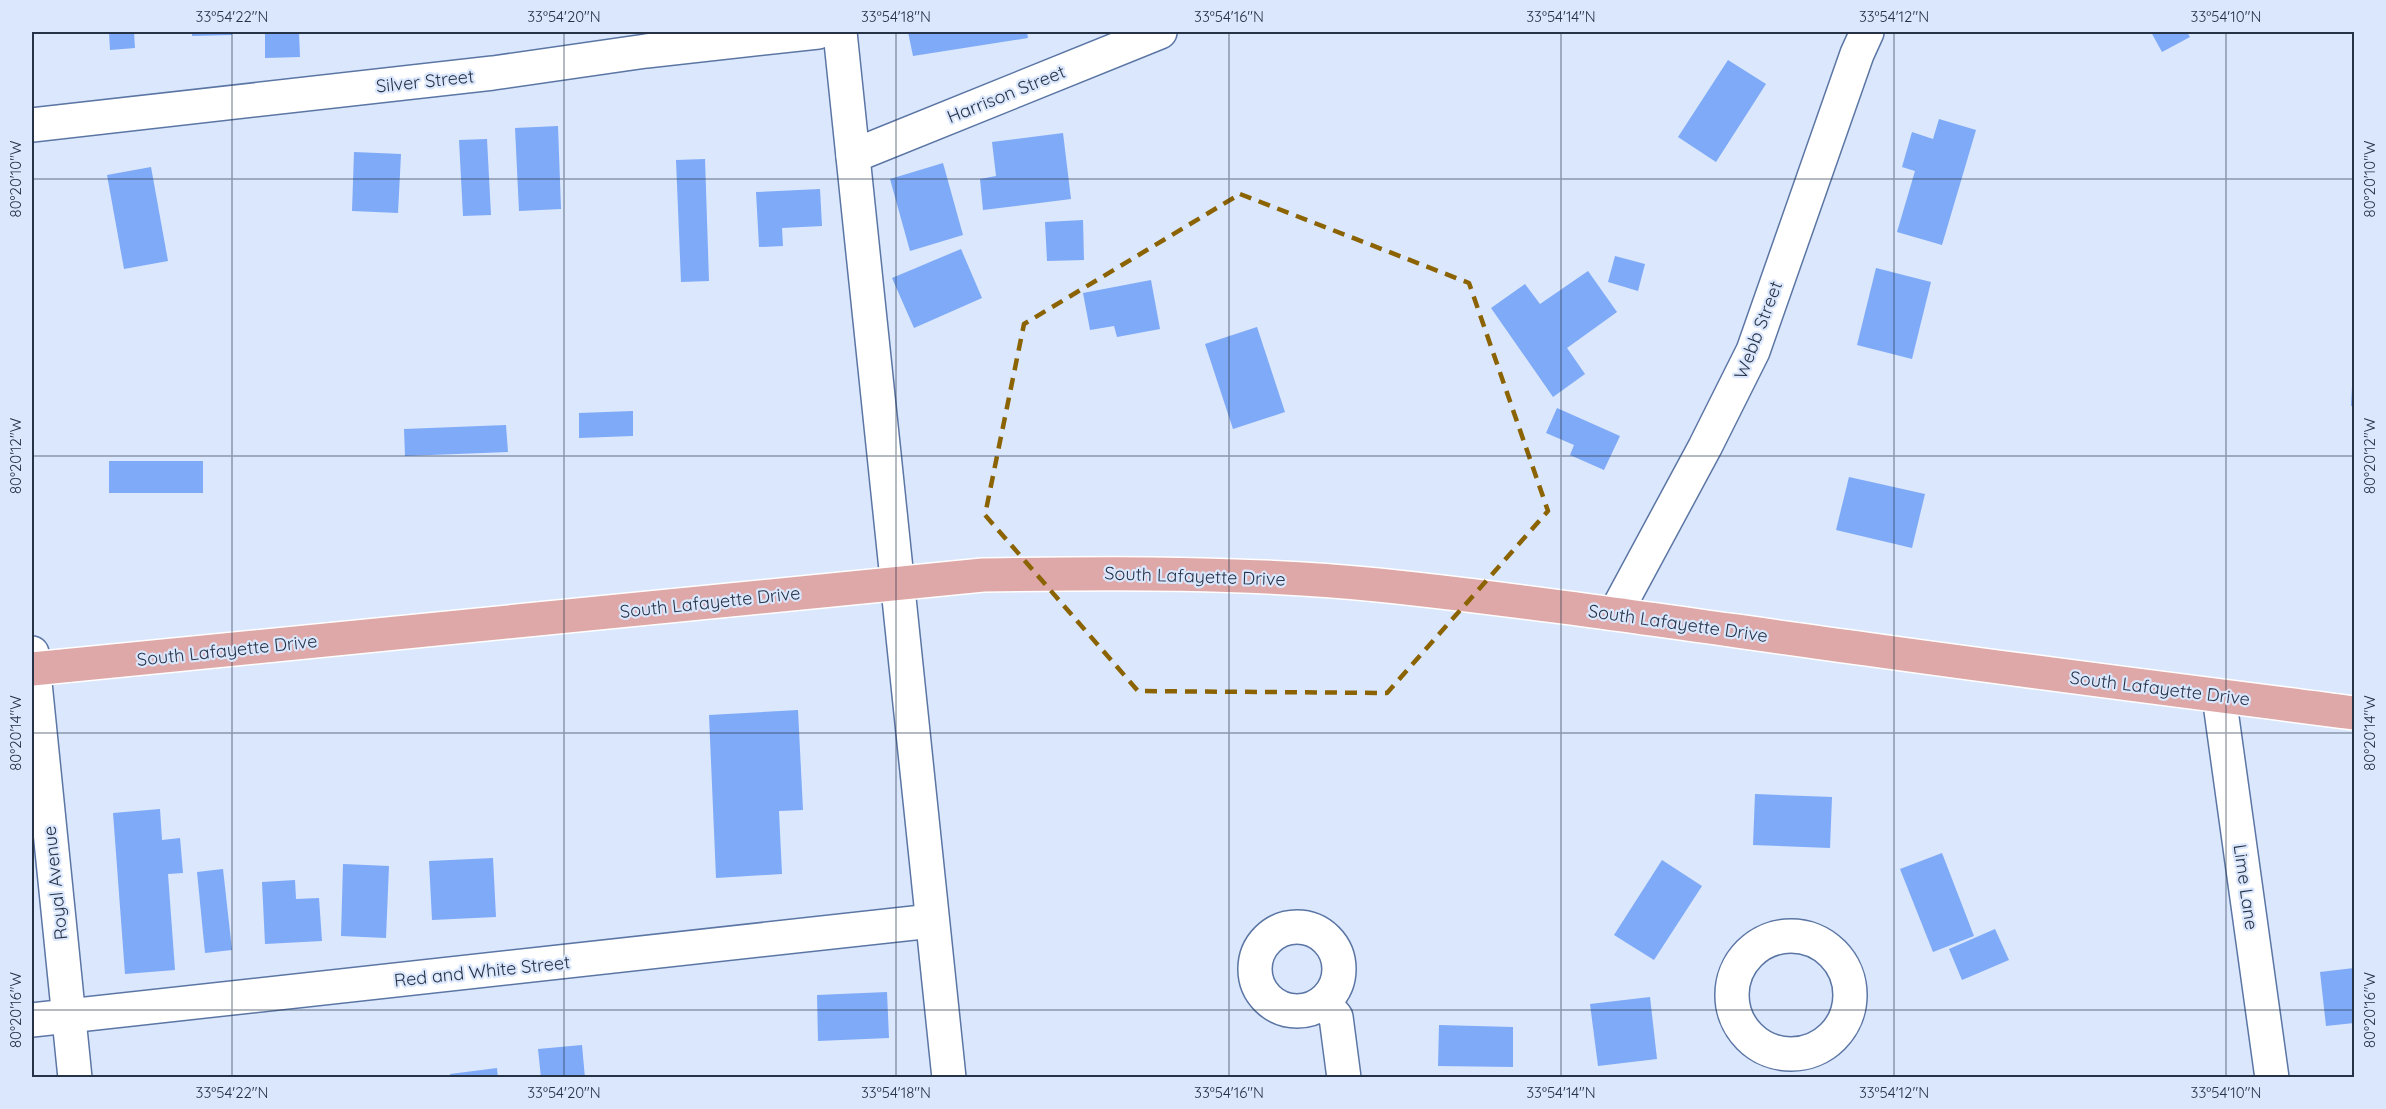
<svg xmlns="http://www.w3.org/2000/svg" width="2386" height="1109" font-family="Quicksand,sans-serif">
<rect width="100%" height="100%" fill="#dbe7fc"/>
<g fill="#7eaaf7">
<polygon points="109,32 134,32 135,48 110,50"/>
<polygon points="192,32 232,32 232,35 192,36"/>
<polygon points="265,32 299,32 300,57 265,58"/>
<polygon points="908,32 1027,32 1028,38 913,56"/>
<polygon points="2151,32 2187,32 2190,37 2162,52"/>
<polygon points="1728,60 1766,84 1716,162 1678,137"/>
<polygon points="1939,119 1976,130 1942,245 1897,232 1915,171 1902,167 1912,132 1933,139"/>
<polygon points="558,126 561,209 519,211 515,128"/>
<polygon points="1063,133 1071,199 983,210 980,179 996,176 992,142"/>
<polygon points="487,139 491,215 463,216 459,140"/>
<polygon points="354,152 401,154 398,213 352,211"/>
<polygon points="705,159 709,281 681,282 676,160"/>
<polygon points="943,163 963,235 910,251 890,179"/>
<polygon points="151,167 168,261 124,269 107,175"/>
<polygon points="820,189 822,226 782,228 783,246 759,247 756,192"/>
<polygon points="1083,220 1084,260 1047,261 1045,222"/>
<polygon points="961,249 982,298 914,328 892,278"/>
<polygon points="1615,256 1645,264 1638,291 1608,282"/>
<polygon points="1876,268 1931,282 1912,359 1857,345"/>
<polygon points="1588,271 1617,312 1567,348 1585,374 1553,397 1491,308 1525,284 1540,304"/>
<polygon points="1151,280 1160,329 1117,337 1114,326 1090,330 1083,293"/>
<polygon points="1257,327 1285,412 1233,429 1205,344"/>
<polygon points="2353,368 2354,368 2354,406 2351,406"/>
<polygon points="1557,408 1620,436 1604,470 1570,455 1574,445 1546,433"/>
<polygon points="633,411 633,436 579,438 579,413"/>
<polygon points="506,425 508,452 405,456 404,429"/>
<rect x="109" y="461" width="94" height="32"/>
<polygon points="1849,477 1925,494 1912,548 1836,530"/>
<polygon points="798,710 803,810 779,811 782,874 716,878 709,715"/>
<polygon points="1755,794 1832,797 1830,848 1753,845"/>
<polygon points="160,809 162,840 180,838 183,873 168,874 175,970 125,974 113,813"/>
<polygon points="1942,853 1974,936 1933,952 1900,869"/>
<polygon points="493,858 496,917 432,920 429,861"/>
<polygon points="1662,860 1702,886 1654,960 1614,935"/>
<polygon points="343,864 389,866 386,938 341,936"/>
<polygon points="223,869 232,950 205,953 197,872"/>
<polygon points="295,880 296,899 319,898 322,941 265,944 262,882"/>
<polygon points="1995,929 2009,960 1962,980 1949,949"/>
<polygon points="2354,968 2354,1023 2326,1026 2320,972"/>
<polygon points="887,992 889,1038 818,1041 817,995"/>
<polygon points="1650,997 1657,1059 1598,1066 1590,1004"/>
<polygon points="1439,1025 1513,1027 1513,1067 1438,1066"/>
<polygon points="582,1045 585,1078 541,1078 538,1049"/>
<polygon points="497,1068 498,1078 451,1078 450,1074"/>
</g>
<g fill="none" stroke-linecap="round" stroke-linejoin="round">
<g stroke="#5b76a4" stroke-width="36">
<g id="minor">
<polyline points="840,32 949,1078"/>
<polyline points="32,125 493,73 646,51 818,32"/>
<polyline points="853,156 1160,32"/>
<polyline points="1615,614 1705,447 1753,351 1857,54 1867,32"/>
<polyline points="32,653 75,1078"/>
<polyline points="2219,696 2272,1078"/>
<circle cx="1297" cy="969" r="42"/>
<circle cx="1791" cy="995" r="59"/>
<polyline points="1324,1003 1336,1017 1344,1078"/>
<polyline points="32,1020 932,921"/>
</g>
</g>
<g stroke="#fff" stroke-width="36">
<path id="primary" d="M32 669 983 575C1115 573 1247 572 1378 585 1541 602 1704 627 1866 649 2029 672 2192 692 2354 713"/>
</g>
<use href="#minor" stroke="#fff" stroke-width="33"/>
<use href="#primary" stroke="#dfa8a8" stroke-width="33"/>
</g>
<path fill="none" stroke="#8b6303" stroke-width="4.5" stroke-dasharray="12 8" stroke-linejoin="round" d="M1240 194 1469 283 1548 511 1387 693 1138 691 985 515 1024 324Z"/>
<path fill="none" stroke="#263246" stroke-width="1.5" stroke-opacity="0.45" d="M232 32V1078M564 32V1078M896 32V1078M1229 32V1078M1561 32V1078M1894 32V1078M2226 32V1078M32 179H2354M32 456H2354M32 733H2354M32 1010H2354"/>
<g text-anchor="middle" dominant-baseline="central" stroke-width="4.5" stroke-linejoin="round" paint-order="stroke">
<g font-size="18" fill="#263246" stroke="#dbe7fc">
<text transform="translate(425 81) rotate(-6)">Silver Street</text>
<text transform="translate(1006 94) rotate(-22)">Harrison Street</text>
<text transform="translate(1758 330) rotate(-69)">Webb Street</text>
<text transform="translate(1195 576) rotate(2)">South Lafayette Drive</text>
<text transform="translate(710 602) rotate(-6)">South Lafayette Drive</text>
<text transform="translate(1678 623) rotate(8)">South Lafayette Drive</text>
<text transform="translate(227 650) rotate(-6)">South Lafayette Drive</text>
<text transform="translate(2160 688) rotate(7)">South Lafayette Drive</text>
<text transform="translate(55 883) rotate(-96)">Royal Avenue</text>
<text transform="translate(2246 887) rotate(82)">Lime Lane</text>
<text transform="translate(482 971) rotate(-6)">Red and White Street</text>
</g>
</g>
<rect width="2386" height="1109" fill="none" stroke="#dbe7fc" stroke-width="66"/>
<rect x="33" y="33" width="2320" height="1043" fill="none" stroke="#263246" stroke-width="2"/>
<g font-size="15" text-anchor="middle" fill="#263246">
<text x="232" y="22">33°54'22"N</text>
<text x="564" y="22">33°54'20"N</text>
<text x="896" y="22">33°54'18"N</text>
<text x="1229" y="22">33°54'16"N</text>
<text x="1561" y="22">33°54'14"N</text>
<text x="1894" y="22">33°54'12"N</text>
<text x="2226" y="22">33°54'10"N</text>
<text transform="translate(2370 179) rotate(-90)" y="5">80°20'10"W</text>
<text transform="translate(16 179) rotate(-90)" y="5">80°20'10"W</text>
<text transform="translate(2370 456) rotate(-90)" y="5">80°20'12"W</text>
<text transform="translate(16 456) rotate(-90)" y="5">80°20'12"W</text>
<text transform="translate(2370 733) rotate(-90)" y="5">80°20'14"W</text>
<text transform="translate(16 733) rotate(-90)" y="5">80°20'14"W</text>
<text transform="translate(2370 1010) rotate(-90)" y="5">80°20'16"W</text>
<text transform="translate(16 1010) rotate(-90)" y="5">80°20'16"W</text>
<text x="232" y="1098">33°54'22"N</text>
<text x="564" y="1098">33°54'20"N</text>
<text x="896" y="1098">33°54'18"N</text>
<text x="1229" y="1098">33°54'16"N</text>
<text x="1561" y="1098">33°54'14"N</text>
<text x="1894" y="1098">33°54'12"N</text>
<text x="2226" y="1098">33°54'10"N</text>
</g>
</svg>
